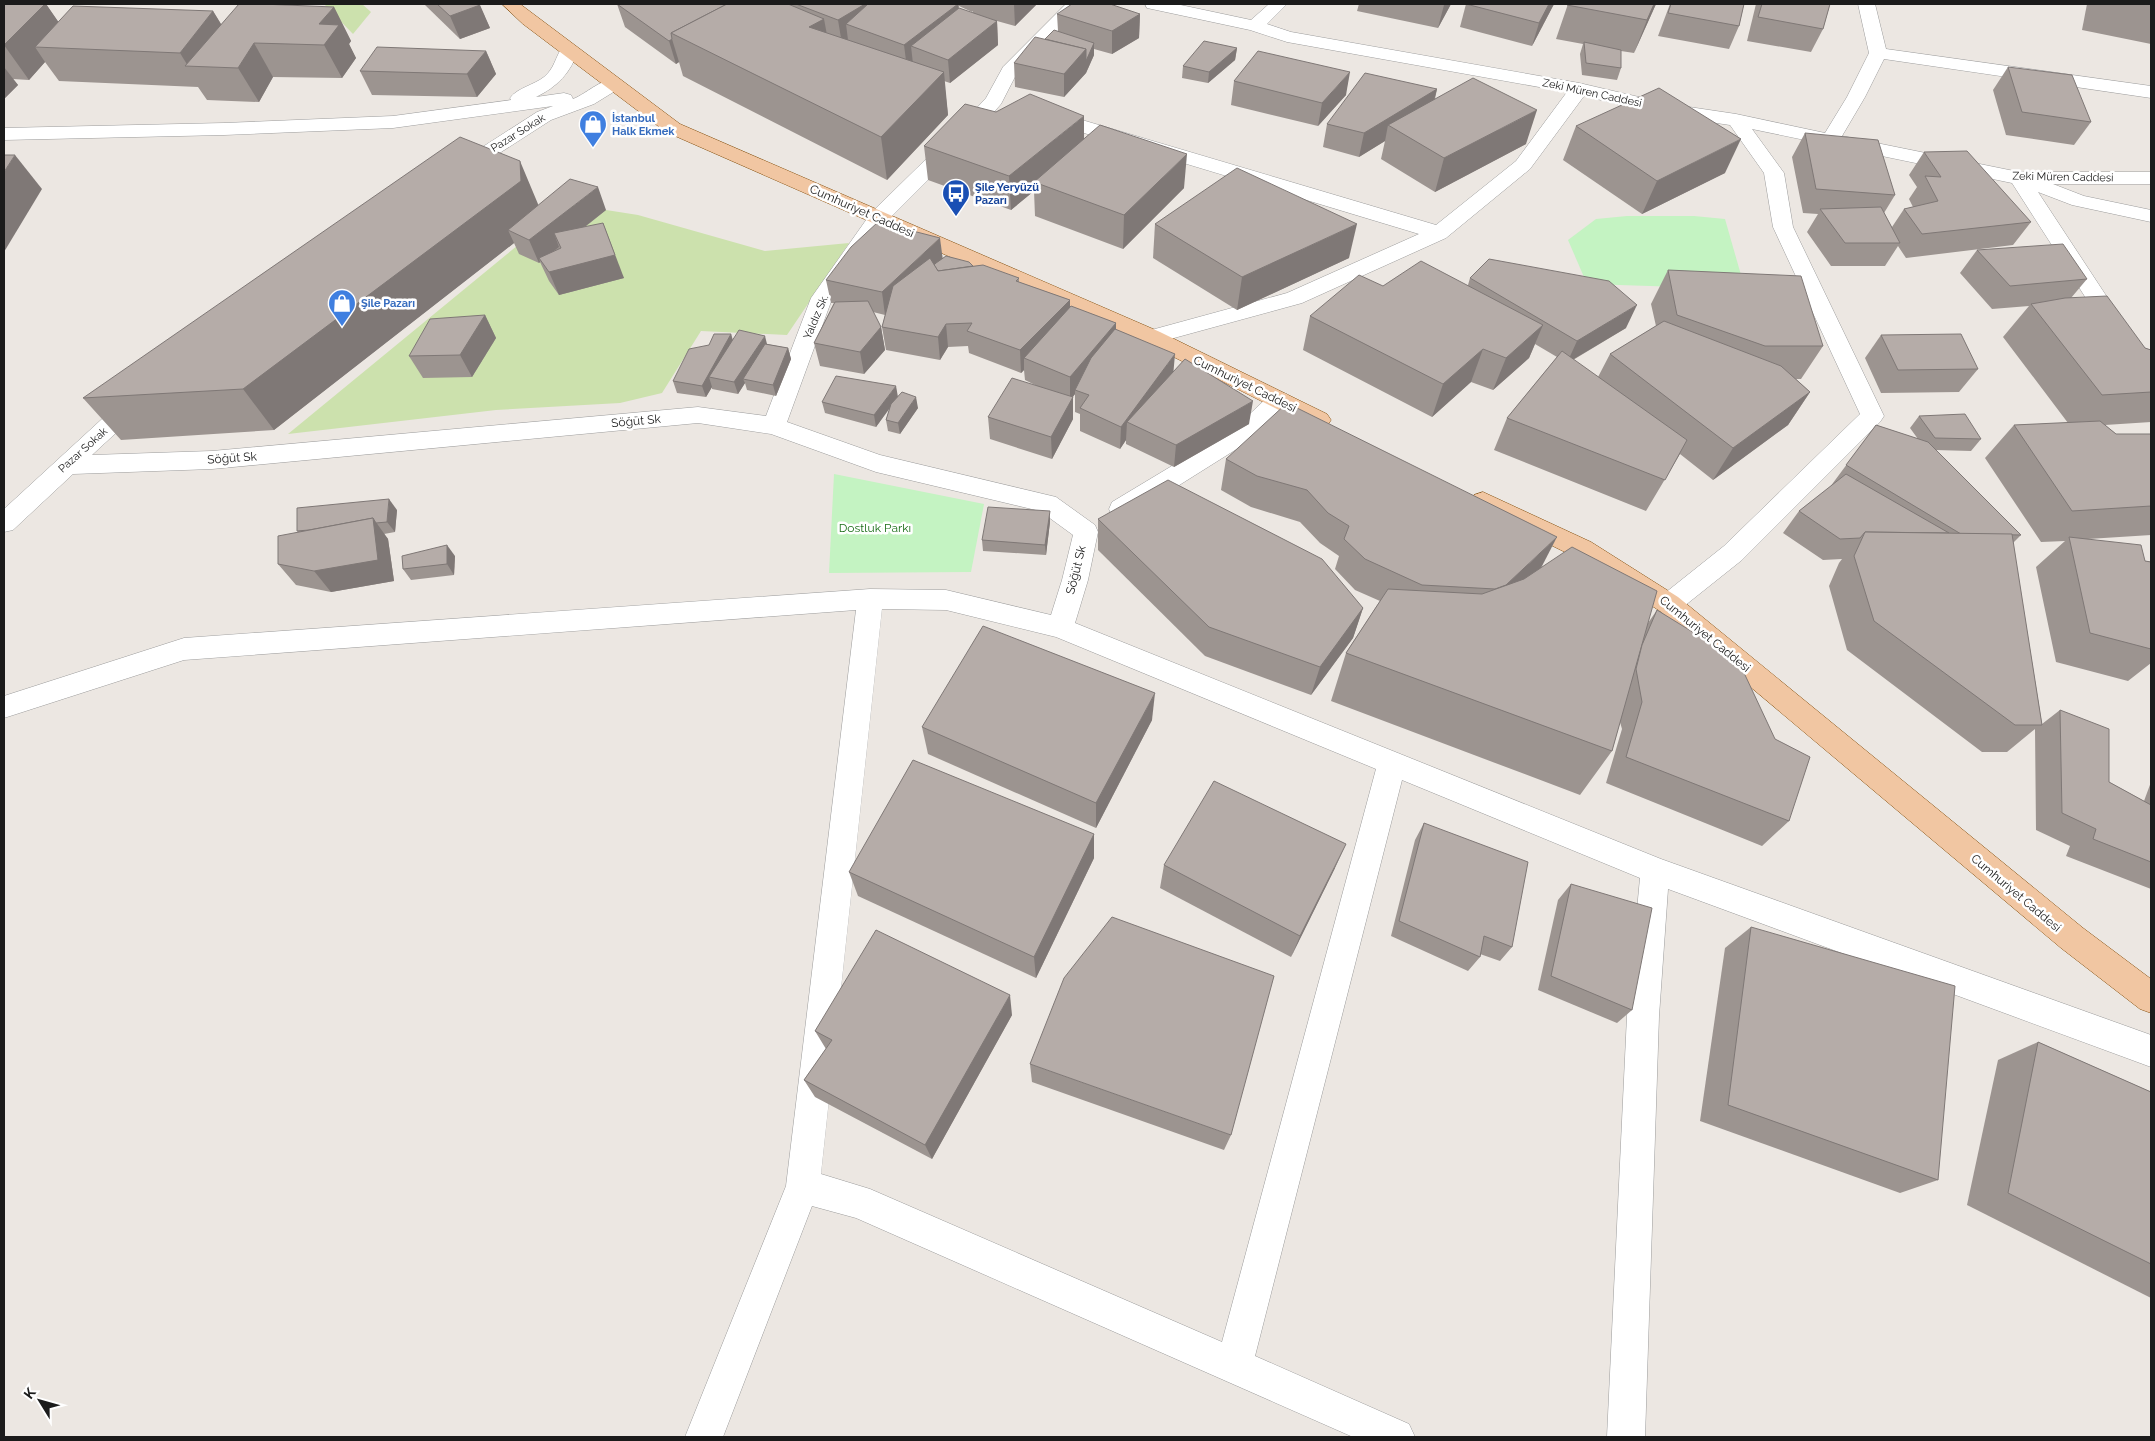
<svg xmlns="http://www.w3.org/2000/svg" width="2155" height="1441" font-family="Raleway,sans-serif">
<rect width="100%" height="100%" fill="#ece7e2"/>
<g fill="#cce1ad">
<polygon points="324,4 362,4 371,12 353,34"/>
<polygon points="568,204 638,215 765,251 849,243 787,335 701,331 662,393 620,403 496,410 288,434"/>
</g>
<g fill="#c4f3c2">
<polygon points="1627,216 1694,216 1725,219 1745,289 1587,284 1568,240 1596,219"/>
<polygon points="834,474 984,504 971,572 829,573"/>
</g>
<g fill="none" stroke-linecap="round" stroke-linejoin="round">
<g stroke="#9c9c9c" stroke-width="1">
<g id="minor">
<path d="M1066 4H1085L1017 73 1001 104 978 130 885 223 832 299 787 422 880 455 1056 497 1095 525 1098 532 1088 580 1075 623 1661 859 2151 1035V1067L1668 889 1659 1016 1645 1437H1607L1627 1016 1640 878 1402 780 1255 1356 1409 1424 1415 1437H1353L856 1218 812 1206 723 1437H685L786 1186 856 610 184 660 4 718V696L184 638 870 589 946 590 1051 615 1062 580 1073 535 1040 511 876 472 771 434 698 423 212 469 73 474 13 530 4 532V509L127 396 135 394 143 396 146 402 143 408 92 455 212 451 698 407 766 416 811 298 871 213 964 122 986 98 1003 67ZM882 609 946 610 1056 637 1376 769 1222 1342 870 1189 821 1174Z"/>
<polygon points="1145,4 1176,4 1251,20 1269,4 1287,4 1267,24 1291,32 1579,83 1669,104 1736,114 1825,133 1847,97 1869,53 1858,4 1875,4 1886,49 2151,86 2151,98 1884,59 1865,97 1842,136 2019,172 2151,172 2151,184 2053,184 2084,196 2151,210 2151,222 2072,205 2038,192 2151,364 2151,389 2143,387 2012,183 1752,129 1784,173 1793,227 1884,416 1880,422 1742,560 1678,611 1669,614 1660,611 1656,604 1660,597 1724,546 1860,414 1773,227 1764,173 1730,125 1669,116 1584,96 1530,169 1446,238 1302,303 1152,344 1144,342 1141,337 1144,332 1287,293 1419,234 1041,120 1039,116 1041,112 1048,110 1055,112 1436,225 1516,161 1567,92 1287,42 1250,30 1147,8"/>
<path d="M569 45 575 46 578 50C571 73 557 87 536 97L564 93 571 95 573 99C588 93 603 76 620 80L622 84 620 88 594 104 551 120 467 174 460 176 453 174 450 170 453 166 537 112 553 106 393 128 224 135 4 140V128L224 123 393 116 511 100 510 98C517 88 534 85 544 77 555 68 555 57 563 46Z"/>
<polygon points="1279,392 1287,394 1290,400 1287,406 1251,440 1130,516 1121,518 1112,516 1109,509 1112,502 1235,428 1271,394"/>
</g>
</g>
<g stroke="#84500f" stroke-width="1">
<g id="major">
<polygon points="502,4 520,4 680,124 1160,332 1327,414 1331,420 1327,426 1319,428 1311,426 1144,342 666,132 523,24"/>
<polygon points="1483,492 1591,542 1678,597 2083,928 2151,979 2151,1013 2140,1009 2061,948 1660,611 1573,556 1474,507 1471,501 1474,495"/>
</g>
</g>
<use href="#minor" fill="#fff" fill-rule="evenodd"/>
<use href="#major" fill="#f1c6a2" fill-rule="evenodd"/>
</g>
<g fill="#9c9490" fill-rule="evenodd">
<polygon points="4,4 46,4 58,22 213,11 221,24 334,7 351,41 349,44 356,58 342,78 273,77 259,102 207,100 198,87 59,81 45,62 29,80 13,79 18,85 4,99"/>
<polygon points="424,4 479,4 490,28 460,39"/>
<path d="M617 4H1037L1015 26 997 21 998 45 950 83 944 81 948 115 887 180 683 76 679 62 676 64 625 27ZM959 6 972 12 973 11V13L959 8Z"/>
<polygon points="1359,4 1451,4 1438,28 1357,11"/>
<polygon points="1466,4 1554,4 1532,46 1460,27"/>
<polygon points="1568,4 1656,4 1634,53 1621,51 1621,68 1617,80 1582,75 1580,54 1583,44 1556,39"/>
<polygon points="1670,4 1744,4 1739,26 1729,49 1658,36"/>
<polygon points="1756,4 1830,4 1823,29 1811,52 1747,41"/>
<polygon points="2087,4 2151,4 2151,44 2082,30"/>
<polygon points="1057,14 1140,14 1139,38 1112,54 1094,49 1094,55 1086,73 1064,97 1015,87 1014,63 1045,39 1058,31"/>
<polygon points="1237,48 1235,60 1208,83 1182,78 1183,66"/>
<polygon points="486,51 496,74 477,97 372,95 360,71"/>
<polygon points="2008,67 2091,122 2074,145 2006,135 1993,90"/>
<polygon points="1234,81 1346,95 1318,126 1231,105"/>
<polygon points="1437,89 1435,99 1526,144 1435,192 1381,159 1385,141 1359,157 1323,147 1327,124"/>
<polygon points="1576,126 1725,173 1642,214 1563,160"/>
<polygon points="1805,133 1895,195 1884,213 1892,227 1904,209 1913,207 1909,199 1917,187 1909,175 1924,152 2031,222 2013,245 1906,258 1898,246 1885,266 1831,266 1807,232 1818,214 1803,213 1792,157"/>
<polygon points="1084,139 1184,188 1123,249 1035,216 1034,191 1011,210 928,180 924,146"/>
<polygon points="538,204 538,206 606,210 585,227 624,278 559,295 549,281 540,262 539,263 519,254 514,243 274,430 121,440 83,398"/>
<polygon points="1155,224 1349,258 1237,310 1153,258"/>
<polygon points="1977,250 2087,279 2071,298 2145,348 2151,350 2151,422 2105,425 2116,434 2151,434 2151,535 2088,539 2145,561 2151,562 2151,663 2128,681 2056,662 2036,567 2065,541 2041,542 1985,458 2014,425 2068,423 2003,337 2029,306 1992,309 1960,273"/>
<polygon points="943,258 1019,278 1019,282 1070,300 1070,307 1116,323 1116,330 1173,372 1249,424 1174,467 1126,444 1126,440 1120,449 1080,431 1080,414 1075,412 1075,394 1073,397 1073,419 1052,459 990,439 988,417 1039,387 1025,380 1024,370 1021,373 969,353 968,346 948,347 940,360 886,350 882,327 885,315 873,312 881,327 885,350 864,374 820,366 814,343 834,303 831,303 826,280"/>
<polygon points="1668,270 1823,346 1801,379 1796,379 1810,392 1788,425 1713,480 1680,454 1646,511 1494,450 1507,418 1557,357 1535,344 1529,358 1493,390 1471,382 1432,417 1303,350 1310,316 1383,286 1468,285 1470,278 1626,328 1573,360 1598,377 1610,354 1656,326 1651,304"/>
<polygon points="485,315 496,338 472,377 423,378 409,356"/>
<polygon points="731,334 733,340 767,344 788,348 791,359 776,396 747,390 745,383 738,394 712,389 712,387 706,397 677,393 673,381 709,345"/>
<polygon points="1881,335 1978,369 1959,392 1881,393 1865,358"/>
<polygon points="898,397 918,408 900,434 888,431 886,420 890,407 876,427 825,413 822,402"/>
<polygon points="1919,416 1981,439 1971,451 1935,450 2021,535 2013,543 2042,724 2060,710 2109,782 2144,801 2151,782 2151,889 2066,856 2070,846 2036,830 2035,729 2007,752 1982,752 1847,650 1829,586 1839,563 1842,559 1823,560 1783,533 1799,511 1830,487 1876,425 1918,439 1910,428"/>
<polygon points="1226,459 1541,568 1648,623 1657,610 1789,821 1762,846 1606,783 1622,729 1620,722 1612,751 1580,795 1331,701 1346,653 1380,601 1355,590 1335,569 1339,556 1320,543 1300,522 1251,507 1221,490"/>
<polygon points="397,510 395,532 384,534 388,539 394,581 331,592 296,585 278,564 298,532 297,531"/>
<polygon points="1098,519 1363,608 1353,638 1311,695 1205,656 1098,550"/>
<polygon points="1050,522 1046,555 983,551 982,540"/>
<polygon points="455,556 454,575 411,580 403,569"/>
<polygon points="1152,720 1096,828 928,754 922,727"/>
<polygon points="1424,823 1512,947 1500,961 1480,954 1480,957 1468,971 1391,936 1415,840"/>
<polygon points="1094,834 1094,858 1036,978 858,896 849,872"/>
<polygon points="1164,865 1335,868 1291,957 1160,888"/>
<polygon points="1571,884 1632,1010 1617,1023 1538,990 1558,900"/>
<polygon points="1751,927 1938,1180 1900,1193 1700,1121 1725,948"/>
<polygon points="1012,1015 932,1159 815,1097 804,1080 826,1049 815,1031"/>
<polygon points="2038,1042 2151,1092 2151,1298 1967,1205 1998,1060"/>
<polygon points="1030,1064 1231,1135 1224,1150 1032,1082"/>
</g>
<g fill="#7f7876">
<polygon points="45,4 46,4 69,37 35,47 45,62 29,80 4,45"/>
<polygon points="865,4 873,4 846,24 848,40 842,44 838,20"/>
<polygon points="958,4 960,27 911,46 913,64 907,68 904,45"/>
<polygon points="1014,4 1037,4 1015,26"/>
<polygon points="1444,4 1451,4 1438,28 1444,5"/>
<polygon points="1549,4 1554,4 1532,46 1539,23"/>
<polygon points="1654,4 1656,4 1634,53 1647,20"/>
<polygon points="480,5 490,28 460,39 450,16"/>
<polygon points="334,7 351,41 349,44 356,58 342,78 324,45 319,24"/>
<polygon points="213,11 233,44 188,66 180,53"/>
<polygon points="1140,14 1139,38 1112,54 1112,31"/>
<polygon points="824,19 832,62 809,27"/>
<polygon points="997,21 998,45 950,83 948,60"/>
<polygon points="672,39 679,62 676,64 669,41"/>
<polygon points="254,43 273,77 259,102 238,68"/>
<polygon points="1094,43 1094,55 1086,73 1064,97 1064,74 1086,49"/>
<polygon points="1237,48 1235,60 1208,83 1209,72"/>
<polygon points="486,51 496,74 477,97 467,74"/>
<polygon points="4,67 18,85 4,99"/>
<polygon points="944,72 948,115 887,180 881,137"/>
<polygon points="1350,72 1346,95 1318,126 1322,103"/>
<polygon points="1437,89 1431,112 1388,125 1385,141 1359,157 1364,133"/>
<polygon points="1537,110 1526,144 1435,192 1444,158"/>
<polygon points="1084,116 1084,150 1034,182 1034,191 1011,210 1009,176"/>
<polygon points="1741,139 1725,173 1642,214 1657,181"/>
<polygon points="1187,154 1184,188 1123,249 1124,215"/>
<polygon points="15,155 42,189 4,252 4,172"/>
<polygon points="520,161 538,204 539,224 508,230 514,243 274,430 243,389"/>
<polygon points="598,187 606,210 560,246 554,233 559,247 541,261 539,258 540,262 539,263 529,240"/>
<polygon points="603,223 624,278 559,295 549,272"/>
<polygon points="1357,224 1349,258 1237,310 1242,277"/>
<polygon points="940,238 943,261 885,315 882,292"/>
<polygon points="1070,300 1070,323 1024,358 1024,370 1021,373 1020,350"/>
<polygon points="1637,305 1626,328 1567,363 1577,341"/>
<polygon points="485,315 496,338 472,377 460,355"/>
<polygon points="1116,323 1116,346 1075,390 1075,394 1070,400 1070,377"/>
<polygon points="946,324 948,347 940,360 938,337"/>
<polygon points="1543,325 1529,358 1493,390 1506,358"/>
<polygon points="881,327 885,350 864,374 860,352"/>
<polygon points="731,334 734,346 709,377 712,387 706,397 702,386"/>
<polygon points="765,336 768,348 743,379 745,383 738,394 734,382"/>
<polygon points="788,348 791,359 776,396 773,385"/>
<polygon points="1483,349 1471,382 1432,417 1443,384"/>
<polygon points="1175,354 1173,377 1127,422 1126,440 1120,449 1121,427"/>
<polygon points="896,386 898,397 876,427 874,415"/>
<polygon points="1810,392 1788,425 1713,480 1733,448"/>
<polygon points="916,397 918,408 900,434 898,423"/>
<polygon points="1073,397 1073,419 1052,459 1051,437"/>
<polygon points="1253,401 1249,424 1174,467 1176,445"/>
<polygon points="389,499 397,510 395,532 387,522"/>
<polygon points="1050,511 1050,522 1046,555 1045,545"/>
<polygon points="373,518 388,539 394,581 331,592 314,571"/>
<polygon points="1557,537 1541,568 1488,619 1502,589"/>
<polygon points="447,545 455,556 454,575 447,564"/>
<polygon points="1363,608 1353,638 1311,695 1320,667"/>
<polygon points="1155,693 1152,720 1096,828 1096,803"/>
<polygon points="1094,834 1094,858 1036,978 1034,957"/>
<polygon points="1346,844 1335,868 1291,957 1300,936"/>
<polygon points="1010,995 1012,1015 932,1159 925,1145"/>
</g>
<g fill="#b5aca8" stroke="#7f7876">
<polygon points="4,4 45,4 4,45"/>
<polygon points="239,4 261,4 334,7 319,24 339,25 324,45 254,43 238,68 185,66"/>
<polygon points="437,4 479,4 480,5 450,16"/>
<polygon points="617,4 727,4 671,33 672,39 669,41"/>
<polygon points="727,4 788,4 824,19 809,27 944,72 881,137 671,33"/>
<polygon points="796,4 865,4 838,20"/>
<polygon points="868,4 958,4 904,45 846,24"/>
<polygon points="1072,4 1110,4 1140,14 1112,31 1057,14"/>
<polygon points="1466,4 1549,4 1539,23"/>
<polygon points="1568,4 1654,4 1647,20 1567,5"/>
<polygon points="1671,4 1744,4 1739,26 1668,13"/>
<polygon points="1762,4 1830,4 1823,29 1758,17"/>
<polygon points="73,6 213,11 180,53 35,47"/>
<polygon points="959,8 997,21 948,60 911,46"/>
<polygon points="1054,30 1094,43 1086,61 1086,49 1045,39"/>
<polygon points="1035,37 1086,49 1064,74 1014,63"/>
<polygon points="1204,41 1237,48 1209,72 1183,66"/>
<polygon points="1584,42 1621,50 1621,68 1586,63"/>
<polygon points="377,47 486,51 467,74 360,71"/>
<polygon points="1258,51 1350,72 1322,103 1234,81"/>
<polygon points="2008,67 2072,75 2091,122 2022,112"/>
<polygon points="1365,73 1437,89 1364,133 1327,124"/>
<polygon points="1473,78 1537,110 1444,158 1388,125"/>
<polygon points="1659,88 1741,139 1657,181 1576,126"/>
<polygon points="1030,94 1084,116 1009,176 924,146 965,104 996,112"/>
<polygon points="1100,125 1187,154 1124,215 1034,182"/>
<polygon points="1805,133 1878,140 1895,195 1816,189"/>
<polygon points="460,137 520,161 521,181 243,389 83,398"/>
<polygon points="1967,151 2031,222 1922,234 1904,209 1938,201 1925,176 1941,177 1924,152"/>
<polygon points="4,155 15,155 4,172"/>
<polygon points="1237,168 1357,224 1242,277 1155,224"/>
<polygon points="570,179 598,187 529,240 508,230"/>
<polygon points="1881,207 1900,243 1845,243 1820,209"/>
<polygon points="878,222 940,238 882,292 826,280 851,247"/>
<polygon points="603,223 615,255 549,272 539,258 561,248 554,233"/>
<polygon points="2063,244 2087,279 2010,286 1977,250"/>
<polygon points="946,256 969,262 973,266 938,271 934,265 936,263"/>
<polygon points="930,258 938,271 983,265 1019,278 1016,281 1070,300 1020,350 967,331 972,323 946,324 938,337 882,327 893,286"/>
<polygon points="1489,259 1609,281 1637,305 1577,341 1470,278"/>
<polygon points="1421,261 1543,325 1506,358 1483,349 1443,384 1310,316 1359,275 1383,286"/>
<polygon points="1668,270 1801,276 1823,346 1765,346 1677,315"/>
<polygon points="2107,296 2145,348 2151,350 2151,392 2102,395 2031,304 2065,298"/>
<polygon points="868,301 881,327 860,352 814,343 835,302"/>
<polygon points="1071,306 1116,323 1070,377 1024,358"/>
<polygon points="485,315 460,355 409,356 430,319"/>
<polygon points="1664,321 1781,366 1810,392 1733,448 1610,354"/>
<polygon points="1115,329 1175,354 1121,427 1080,408 1089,395 1075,390 1091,358"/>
<polygon points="739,330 765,336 734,382 709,377"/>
<polygon points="714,334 731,334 702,386 673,381 689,349 709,345"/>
<polygon points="1961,334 1978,369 1898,370 1881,335"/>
<polygon points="765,344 788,348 773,385 743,379"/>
<polygon points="1562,351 1687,440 1665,480 1507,418"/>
<polygon points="1185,359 1253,401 1176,445 1127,422"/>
<polygon points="836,376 896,386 874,415 822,402"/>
<polygon points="1012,378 1073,397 1051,437 988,417"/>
<polygon points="902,392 916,397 898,423 886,420 891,404"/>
<polygon points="1287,403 1557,537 1506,585 1495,589 1422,585 1365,559 1344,539 1349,526 1328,513 1307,490 1257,476 1226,459"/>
<polygon points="1965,414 1981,439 1935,438 1919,416"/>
<polygon points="2100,421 2116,434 2151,434 2151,506 2072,511 2014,425"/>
<polygon points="1876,425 1928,442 2021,535 1961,534 1846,465"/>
<polygon points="1846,474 1949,533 1865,532 1860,538 1840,539 1799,511"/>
<polygon points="1168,480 1322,559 1363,608 1320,667 1209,627 1098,519"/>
<polygon points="389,499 387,522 376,523 373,518 309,530 297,531 297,508"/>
<polygon points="988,507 1050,511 1045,545 982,540"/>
<polygon points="373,518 378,560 314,571 278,564 278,536"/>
<polygon points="1865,532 2012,534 2042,725 2015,725 1874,621 1854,556"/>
<polygon points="2069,537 2141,545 2145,561 2151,562 2151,649 2090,633"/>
<polygon points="447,545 447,564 403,569 402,556"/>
<polygon points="1572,547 1657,591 1612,751 1346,653 1388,589 1482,594 1524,579"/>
<polygon points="1657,610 1738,660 1775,739 1810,757 1789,821 1626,757 1642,702 1636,669 1642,645"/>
<polygon points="983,626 1155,693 1096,803 922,727"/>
<polygon points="2060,710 2109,729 2109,782 2151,805 2151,862 2093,839 2096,829 2062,813"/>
<polygon points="913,760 1094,834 1034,957 849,872"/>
<polygon points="1214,781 1346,844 1300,936 1164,865"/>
<polygon points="1424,823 1528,862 1512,947 1484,936 1480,957 1399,921"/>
<polygon points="1571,884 1652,908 1632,1010 1551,976"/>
<polygon points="1112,917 1274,976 1231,1135 1030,1064 1064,978"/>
<polygon points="1751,927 1955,986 1938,1180 1728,1105"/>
<polygon points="876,930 1010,995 925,1145 804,1080 832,1040 815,1031"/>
<polygon points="2038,1042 2151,1092 2151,1264 2008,1193"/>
</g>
<defs>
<g id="shop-pin" transform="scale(1.4375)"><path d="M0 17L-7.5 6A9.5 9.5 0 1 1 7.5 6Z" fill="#3f7fe0" stroke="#fff"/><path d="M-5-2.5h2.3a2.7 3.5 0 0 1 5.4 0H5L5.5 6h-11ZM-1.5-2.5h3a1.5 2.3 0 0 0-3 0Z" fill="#fff"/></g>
<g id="bus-pin" transform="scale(1.4375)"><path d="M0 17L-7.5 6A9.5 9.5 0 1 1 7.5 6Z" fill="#1a4fb4" stroke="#fff"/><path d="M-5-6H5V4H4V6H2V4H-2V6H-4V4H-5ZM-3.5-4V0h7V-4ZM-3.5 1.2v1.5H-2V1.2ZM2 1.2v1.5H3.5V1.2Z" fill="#fff"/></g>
</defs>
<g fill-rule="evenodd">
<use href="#shop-pin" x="593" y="124"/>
<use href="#bus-pin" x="956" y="193"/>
<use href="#shop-pin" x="342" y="303"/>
</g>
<g text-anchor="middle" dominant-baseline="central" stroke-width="5" stroke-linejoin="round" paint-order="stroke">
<g font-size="11" fill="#1b1b1b" stroke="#fff">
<text transform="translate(1592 93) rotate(12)">Zeki Müren Caddesi</text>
<text transform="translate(518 133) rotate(-32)">Pazar Sokak</text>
<text transform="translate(2063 177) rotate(1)">Zeki Müren Caddesi</text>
<text transform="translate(816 317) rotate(-67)">Yaldız Sk.</text>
<text transform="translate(83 450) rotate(-42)">Pazar Sokak</text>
</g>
<g font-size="11" font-weight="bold" fill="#366cbe" stroke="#fff" text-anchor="start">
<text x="612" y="118">İstanbul<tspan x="612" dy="13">Halk Ekmek</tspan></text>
<text x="361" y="303">Şile Pazarı</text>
</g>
<g font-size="11" font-weight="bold" fill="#164399" stroke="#fff" text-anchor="start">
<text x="975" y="187">Şile Yeryüzü<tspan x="975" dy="13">Pazarı</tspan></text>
</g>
<g font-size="12" fill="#1b1b1b" stroke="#fff">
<text transform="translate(862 211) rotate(24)">Cumhuriyet Caddesi</text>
<text transform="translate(1245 384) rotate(26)">Cumhuriyet Caddesi</text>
<text transform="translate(636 421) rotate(-5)">Söğüt Sk</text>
<text transform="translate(232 458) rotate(-4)">Söğüt Sk</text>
<text transform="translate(1076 570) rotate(-76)">Söğüt Sk</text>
<text transform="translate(1705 634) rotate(39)">Cumhuriyet Caddesi</text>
<text transform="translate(2016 893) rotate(40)">Cumhuriyet Caddesi</text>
</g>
<g font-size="12" fill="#196d16" stroke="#fff">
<text x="875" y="528">Dostluk Parkı</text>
</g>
</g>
<rect width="2155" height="1441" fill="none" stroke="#1b1b1b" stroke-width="10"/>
<g transform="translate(40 1401) rotate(307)" stroke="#ffffff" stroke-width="4" paint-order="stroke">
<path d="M0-4L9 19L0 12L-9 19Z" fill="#1b1b1b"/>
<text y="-8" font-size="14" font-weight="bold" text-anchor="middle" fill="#1b1b1b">K</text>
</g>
</svg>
